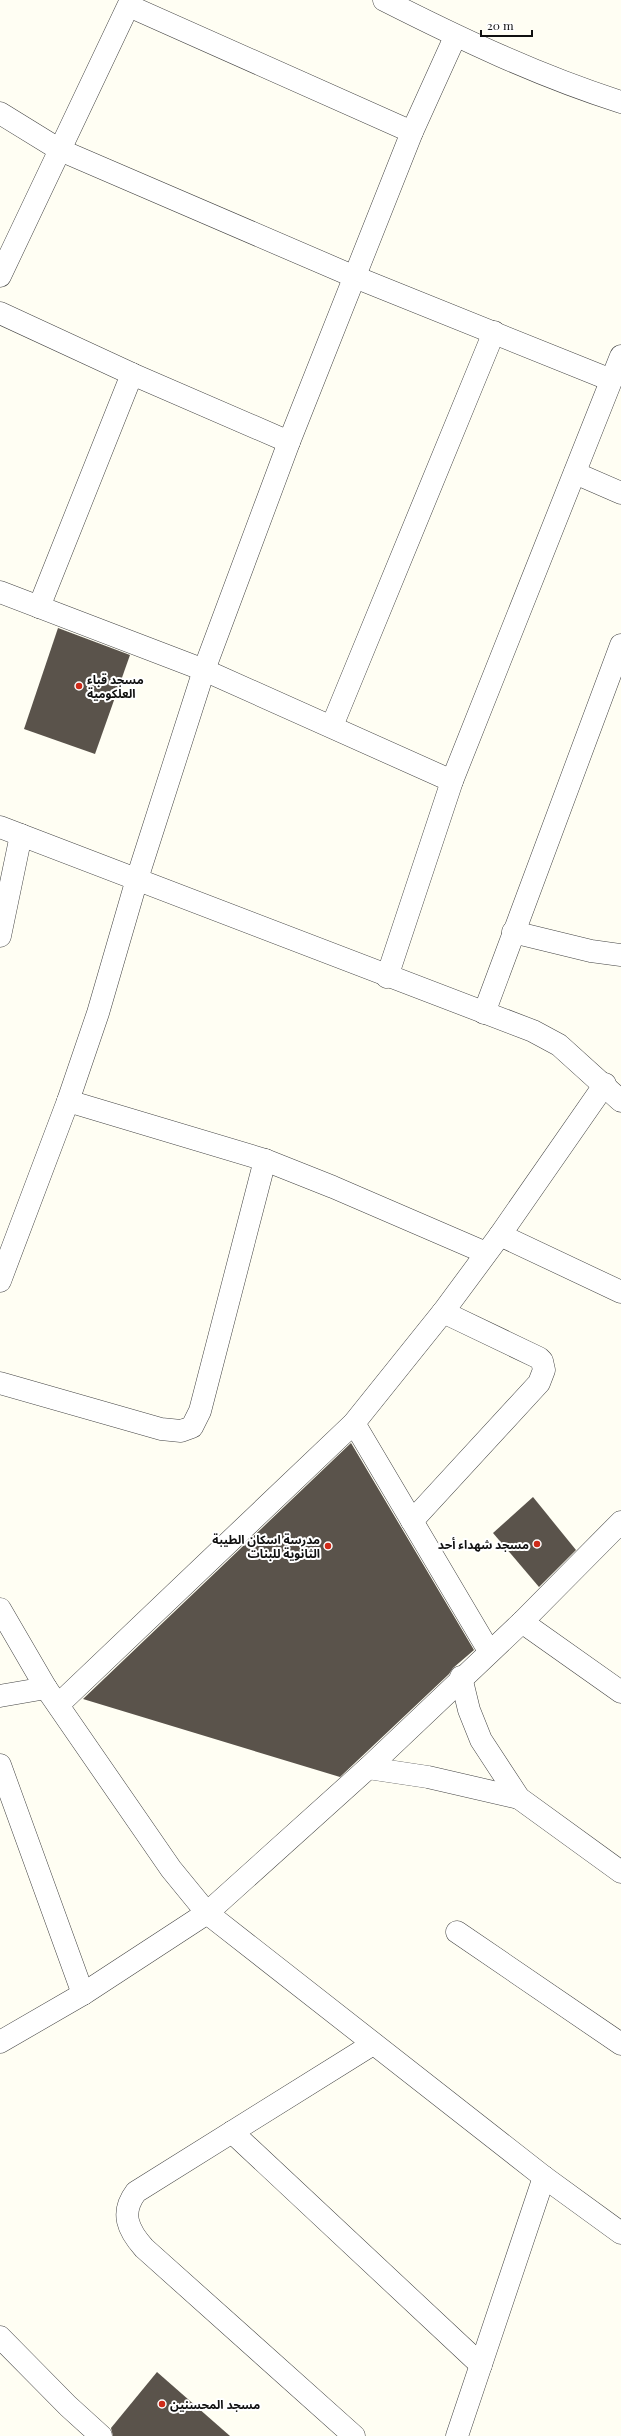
<svg xmlns="http://www.w3.org/2000/svg" width="621" height="2436" font-family="'Playfair Display','Noto Sans Arabic',serif">
<rect width="100%" height="100%" fill="#fffef3"/>
<g fill="#5a534b">
<polygon points="58,628 130,655 95,754 24,729"/>
<polygon points="351,1443 474,1650 453,1668 449,1674 340,1777 83,1699"/>
<polygon points="533,1497 576,1550 539,1587 493,1533"/>
<polygon points="157,2372 230,2436 113,2436 111,2428"/>
</g>
<g fill="none" stroke-linecap="round" stroke-linejoin="round">
<g stroke="#434343" stroke-width="23">
<g id="minor">
<path d="M384 0C461 39 539 76 621 102"/>
<polyline points="129,6 412,132"/>
<polyline points="0,113 60,150 355,277 611,380"/>
<polyline points="0,276 131,0"/>
<polyline points="0,313 132,374 289,442"/>
<polyline points="575,473 621,493"/>
<polyline points="0,592 204,670 452,781"/>
<polyline points="39,607 132,374"/>
<polyline points="332,726 494,332"/>
<polyline points="0,827 533,1031 559,1045 621,1101"/>
<polyline points="513,932 591,951 621,955"/>
<polyline points="0,936 21,835"/>
<polyline points="387,977 452,781 621,356"/>
<polyline points="484,1013 621,645"/>
<polyline points="68,1101 265,1160 333,1187 486,1253"/>
<polyline points="500,1235 621,1292"/>
<polyline points="0,1281 68,1101 98,1013 137,879 204,670 289,442 412,132 455,37"/>
<polyline points="0,1383 161,1429 181,1431 192,1427 200,1411 265,1160"/>
<polyline points="354,1423 443,1312 500,1235 605,1084"/>
<polyline points="412,1521 539,1383 544,1370 542,1361 539,1358 443,1312"/>
<polyline points="0,1609 46,1688 171,1869 207,1913 544,2177 621,2233"/>
<polyline points="522,1622 621,1692"/>
<polyline points="461,1677 469,1710 481,1740 519,1798 621,1872"/>
<polyline points="0,1696 46,1688"/>
<polyline points="59,1704 354,1423 489,1651"/>
<polyline points="0,1765 83,1994"/>
<polyline points="368,1768 428,1777 519,1798"/>
<polyline points="457,1932 621,2044"/>
<polyline points="0,2042 83,1994 207,1913 368,1768 522,1622 621,1522"/>
<polyline points="232,2132 481,2365"/>
<polyline points="0,2337 68,2406 101,2436"/>
<path d="M354 2436 144 2248C128 2230 120 2213 136 2192L373 2044"/>
<polyline points="457,2436 544,2177"/>
</g>
</g>
<use href="#minor" stroke="#fff" stroke-width="22"/>
</g>
<g fill="#ce2b1a" stroke="#fff" stroke-width="1.5">
<circle cx="79" cy="686" r="4"/>
<circle cx="537" cy="1544" r="4"/>
<circle cx="328" cy="1546" r="4"/>
<circle cx="162" cy="2404" r="4"/>
</g>
<g text-anchor="middle" dominant-baseline="central" stroke-width="4" stroke-linejoin="round" paint-order="stroke">
<g font-size="12" font-weight="bold" fill="#101010" stroke="#fff" text-anchor="start">
<text x="87" y="679">مسجد قباء<tspan x="87" dy="14">العلكومية</tspan></text>
<text x="320" y="1539" text-anchor="end">مدرسة اسكان الطيبة<tspan x="320" dy="14">الثانوية للبنات</tspan></text>
<text x="529" y="1544" text-anchor="end">مسجد شهداء أحد</text>
<text x="170" y="2404">مسجد المحسنين</text>
</g>
</g>
<path d="M481 30v6h51v-6" fill="none" stroke="#101010" stroke-width="2"/>
<text x="487" y="30" font-size="12" fill="#101010" stroke="#ffffff" stroke-width="3" paint-order="stroke">20 m</text>
</svg>
